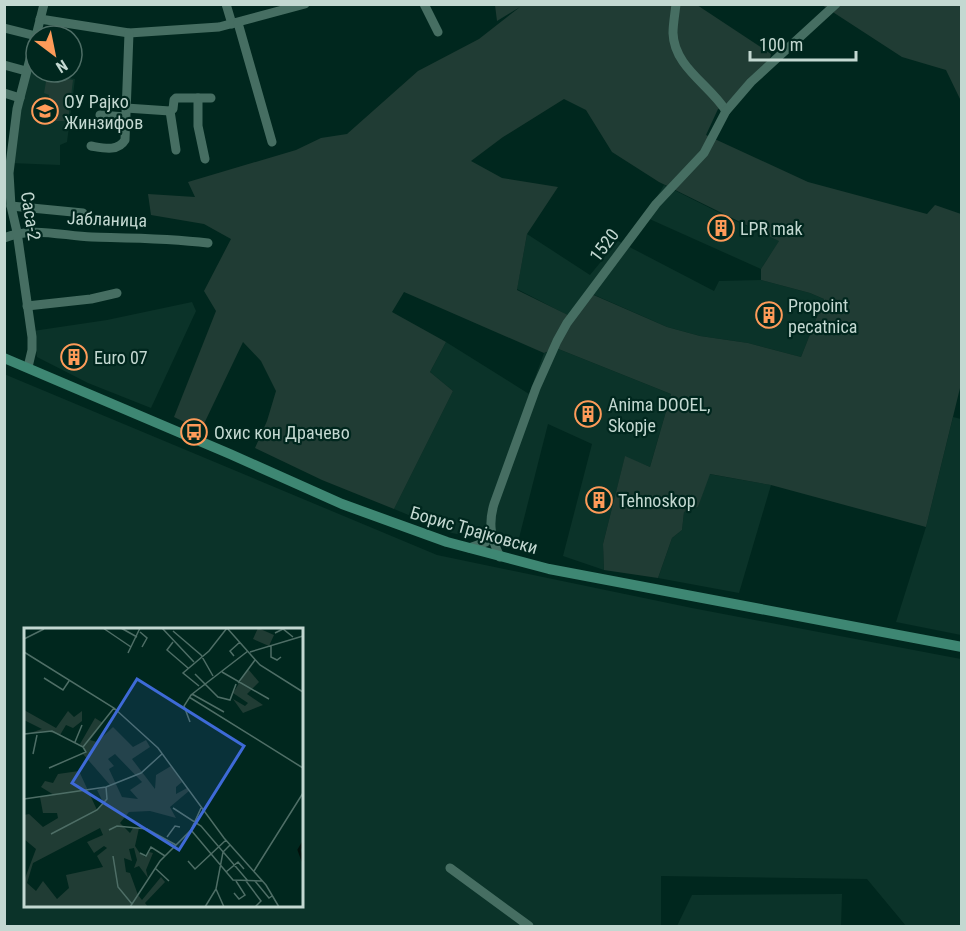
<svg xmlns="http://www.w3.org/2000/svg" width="966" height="931" font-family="'Roboto Condensed',sans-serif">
<rect width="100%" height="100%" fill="#00271e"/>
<g fill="#0b3329" fill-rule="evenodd">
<polygon points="26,70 75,79 67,142 60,145 60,165 10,163"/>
<polygon points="664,185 742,224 780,240 761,269 645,217"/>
<polygon points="527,234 590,275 618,241 714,291 719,281 761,280 810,293 824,299 801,357 748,343 700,336 667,327 590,293 575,319 517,289"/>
<polygon points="192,302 196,311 151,408 88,383 37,357 33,331 107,320"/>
<polygon points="446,342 529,394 544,353 556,348 671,394 650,467 625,457 603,544 604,570 563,556 592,444 548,424 517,546 452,533 394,509 453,391 430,372"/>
<path d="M4 374 437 555 692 608 961 659V926H906L867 879 661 876V926H5ZM26 630H302V906H26Z"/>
<polygon points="953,417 961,419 961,635 896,622 926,527"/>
<polygon points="709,474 771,485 739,593 658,578 672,538 682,530 684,512 698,507"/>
<polygon points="842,894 841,926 677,926 692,895"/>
</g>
<g fill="#203c34" fill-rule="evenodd">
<path d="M495 5H697L771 54 768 69 730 107 718 109 706 135 808 182 927 214 935 205 961 214V384L926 527 771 485 710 474 698 507 684 512 682 530 672 538 658 578 604 570 603 544 625 456 650 467 671 394 556 348 544 353 404 292 392 312 446 342 430 372 453 391 394 509 322 480 255 448 267 421 276 391 261 361 243 342 201 430 174 417 216 311 204 291 231 239 204 224 151 215 148 194 195 197 188 182 296 150 321 138 347 134 418 71 479 39 520 7 497 21ZM564 99 586 110 612 152 659 182 779 241 761 269V280L810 293 824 299 801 357 748 343 700 336 667 327 589 293 574 318 517 290 527 234 558 187 502 178 471 161 503 137Z"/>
<polygon points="822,5 961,5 961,101 946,70 902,57"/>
<polygon points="47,76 73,80 68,121 47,121 49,95 44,93"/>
</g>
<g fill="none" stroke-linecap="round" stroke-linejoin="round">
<g stroke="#466e62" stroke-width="9">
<polyline points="226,4 232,24"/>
<polyline points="424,4 438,32"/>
<path d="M676 4C675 14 673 24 673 33 674 67 710 85 726 111"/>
<polyline points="40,19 129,33 219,27 305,4"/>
<polyline points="238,23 272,142"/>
<polyline points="4,28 36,36 44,4"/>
<polyline points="4,65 26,71"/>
<polyline points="4,93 20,98"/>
<polyline points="198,98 198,126 205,159"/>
<polyline points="126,108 170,111 173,109 174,100 176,98 211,98"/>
<polyline points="170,111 176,150"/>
<polyline points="100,115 125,117"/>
<path d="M91 146C103 148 118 152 125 140L129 33"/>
<polyline points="11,206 83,213"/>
<path d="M4 238C32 226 63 236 92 237 132 238 168 238 208 243"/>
<polyline points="27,306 91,299 117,293"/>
<polyline points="28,367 32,350 32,337 17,232 11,206 9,173 17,109 36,36"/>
<polyline points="469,548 486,542 491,531"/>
<path d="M500 557C491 538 488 524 494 504L536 388 557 341 567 323 656 204 704 153 726 111 751 82 836 4"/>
<polyline points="450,868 529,926"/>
</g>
<polyline stroke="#3e8773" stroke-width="10" points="4,358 230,454 342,504 447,542 549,569 962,647"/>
</g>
<defs>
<g id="school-ring" transform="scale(1.35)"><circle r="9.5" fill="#00271e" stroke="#fe9b59" stroke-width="1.5"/><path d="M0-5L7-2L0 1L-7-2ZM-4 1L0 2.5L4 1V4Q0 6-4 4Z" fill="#fe9b59"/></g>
<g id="building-ring" transform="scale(1.35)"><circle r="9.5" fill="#00271e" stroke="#fe9b59" stroke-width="1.5"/><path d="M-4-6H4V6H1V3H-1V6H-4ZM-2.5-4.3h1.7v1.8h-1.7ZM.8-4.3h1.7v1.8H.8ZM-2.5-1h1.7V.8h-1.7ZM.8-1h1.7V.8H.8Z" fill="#fe9b59"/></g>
<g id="bus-ring" transform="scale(1.35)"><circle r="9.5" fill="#00271e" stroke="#fe9b59" stroke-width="1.5"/><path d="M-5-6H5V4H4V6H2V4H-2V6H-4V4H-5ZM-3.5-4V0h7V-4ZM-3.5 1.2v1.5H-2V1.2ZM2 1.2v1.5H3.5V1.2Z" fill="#fe9b59"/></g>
</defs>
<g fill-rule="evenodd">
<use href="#school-ring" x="45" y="111"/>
<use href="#building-ring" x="721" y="228"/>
<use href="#building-ring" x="769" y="315"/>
<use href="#building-ring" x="74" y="357"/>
<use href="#building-ring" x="588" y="414"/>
<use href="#bus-ring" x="194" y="432"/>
<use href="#building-ring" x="599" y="500"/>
</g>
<g text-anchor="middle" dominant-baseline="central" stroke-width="4.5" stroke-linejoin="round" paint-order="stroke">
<g font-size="18" fill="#c3d8d1" stroke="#00271e" text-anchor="start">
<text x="64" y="101">ОУ Рајко<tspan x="64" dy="21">Жинзифов</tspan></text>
<text x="740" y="228">LPR mak</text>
<text x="788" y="305">Propoint<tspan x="788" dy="21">pecatnica</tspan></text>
<text x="94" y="357">Euro 07</text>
<text x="608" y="404">Anima DOOEL,<tspan x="608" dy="21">Skopje</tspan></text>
<text x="214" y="432">Охис кон Драчево</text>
<text x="618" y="500">Tehnoskop</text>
</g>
<g font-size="18" fill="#c3d8d1" stroke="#00271e">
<text transform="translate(31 216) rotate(81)">Саса-2</text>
<text transform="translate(107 219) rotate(2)">Јабланица</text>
<text transform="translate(604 245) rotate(-53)">1520</text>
<text transform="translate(474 530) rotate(16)">Борис Трајковски</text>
</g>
</g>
<g transform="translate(24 628)">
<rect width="279" height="279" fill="#00271e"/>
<path d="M234 0 250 7 245 18 229 11ZM224 41 235 54 223 66 239 77 219 85 209 71 221 78 224 75 209 65ZM0 82 32 100 44 83 50 89 58 83V93L49 100 42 97 36 107 22 103 0 107 18 101 0 92ZM71 90 79 95 66 112 73 114 89 99 109 119 122 112 126 119 108 131 131 161 132 147 147 138 158 154 152 159V166L163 160 165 163 146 179 152 190 126 183 105 184 96 195 106 205 109 200H115L111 218 115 224 121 229 125 224 129 225 122 242 124 250 115 238 110 240 113 232 110 220 105 221 108 233 100 230 102 244 106 245 114 267 118 272 137 249 141 254 121 275 124 279H4L0 275V253L12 221 0 211V187L5 186 19 199 34 190 33 185H19L16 169 30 167 17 159 21 153 29 155 34 146 55 143 73 182 79 174 73 162 86 157 59 126 63 124 56 116ZM91 126 118 154 106 162 114 171 98 169 85 141 90 138 84 131ZM76 200 79 207 63 214 70 225 80 218 83 220 73 228 79 239 42 247 45 260 33 271 19 253 12 263 3 255 9 235Z" fill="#203c34" fill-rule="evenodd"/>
<path fill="none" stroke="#00100a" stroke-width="3" d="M279 215 275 222 279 233"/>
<path fill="none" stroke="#4e6e66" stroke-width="1.5" d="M79 0 107 19M97 0 113 9M138 0 170 34M203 0 236 37 279 64M149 3 177 27 189 48M116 4 123 10 118 19M251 5 259 1 269 9M0 11 20 1M149 14 143 22 164 40M247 18V29L253 32 257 29M0 24 90 80 134 120 200 210 242 257 255 279M226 24 279 8M104 25 116 0M210 28 206 23 216 14M198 44 245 71M171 46 194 69 206 72 212 56M20 50 39 62 45 53M214 55 231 32M175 58 159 45 185 23 203 0M168 66 200 84M165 69 279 140M166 94 160 78 167 67 224 23M0 106 28 103 59 119 90 80M51 114 58 97M9 126 13 107M25 140 62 124 59 119M0 171 82 159 117 145 138 126M149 180 177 198 224 253M85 202 93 198 123 201 152 217M167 202 209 252 238 253M27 206 73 182 83 171 82 159M143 209 151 198 156 199M116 225 122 228 127 219 141 228M89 228 94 259 108 276M164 233 171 241 202 212M131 240 145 253M230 243 279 165M202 244 214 234 220 241M222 253 237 273 231 279M231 253 245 270 248 268M192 261 200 279M210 265 215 271 221 267 212 253M106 279 136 233 167 202 177 180M181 279 192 261 199 224 206 217"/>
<path fill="#3e6ad7" fill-opacity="0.15" stroke="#3e6ad7" stroke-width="3" d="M113 51 220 118 155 222 48 155Z"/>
<rect width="279" height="279" fill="none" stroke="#c3d8d1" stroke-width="3"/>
</g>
<rect width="966" height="931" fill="none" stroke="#c3d8d1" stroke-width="12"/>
<g transform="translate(54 54) rotate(148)"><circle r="28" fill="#00271e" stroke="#4e6e66" stroke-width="1.5"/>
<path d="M0-4.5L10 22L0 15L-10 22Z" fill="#fe9b59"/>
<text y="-9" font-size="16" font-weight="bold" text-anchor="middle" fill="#c3d8d1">N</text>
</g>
<path d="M750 51v9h106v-9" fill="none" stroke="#c3d8d1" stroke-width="3"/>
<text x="759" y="51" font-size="18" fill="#c3d8d1" stroke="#00271e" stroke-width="4.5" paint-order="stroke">100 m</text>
</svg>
